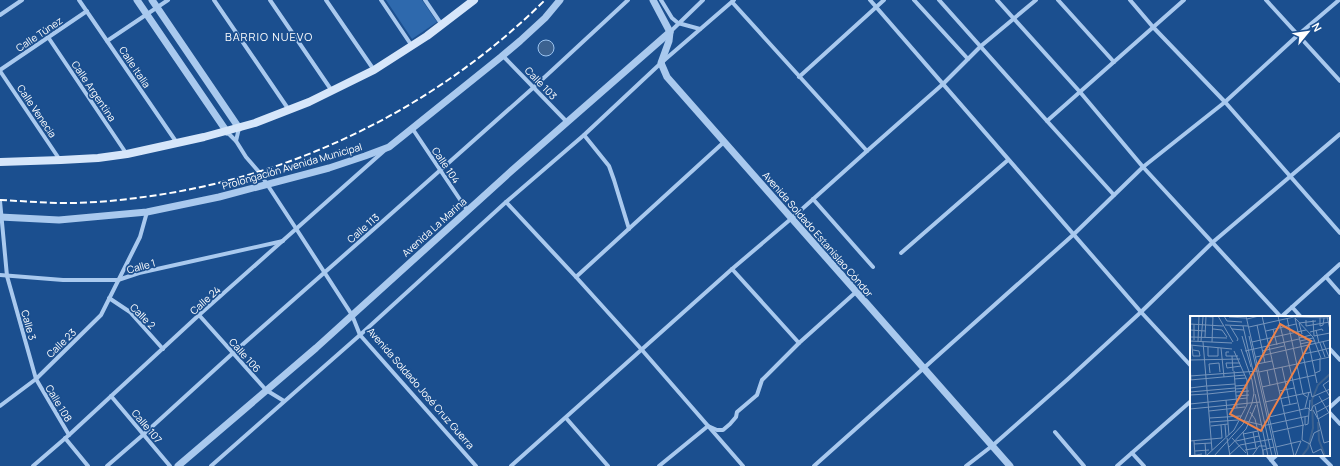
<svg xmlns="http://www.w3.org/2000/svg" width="1340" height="466" font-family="Manrope,sans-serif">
<rect width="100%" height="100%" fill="#1b4f8f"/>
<polygon fill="#2e69ad" points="386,0 422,0 437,22 412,39"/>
<circle fill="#3c6290" stroke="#9cc4f0" cx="546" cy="48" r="8"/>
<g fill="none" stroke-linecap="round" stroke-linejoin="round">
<g stroke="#a9c9ee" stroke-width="4">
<polyline points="79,0 177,143"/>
<polyline points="214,0 289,110"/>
<polyline points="270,0 332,91"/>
<polyline points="326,0 374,70"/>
<polyline points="381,0 412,46"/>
<polyline points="425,0 442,25"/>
<polyline points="661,0 672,18 678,23 700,29"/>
<polyline points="870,0 1141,312 1191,366"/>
<polyline points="914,0 968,59"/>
<polyline points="939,0 1047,121 1114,195"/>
<polyline points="997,0 1080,92 1143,167 1281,317 1340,264"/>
<polyline points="1058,0 1114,62"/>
<polyline points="1130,0 1153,27 1225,102 1340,233"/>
<polyline points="1266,0 1340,81"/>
<polyline points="732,2 867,151"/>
<polyline points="0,15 22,0"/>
<polyline points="670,32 703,0"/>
<polyline points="48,37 126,153"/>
<polyline points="107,41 168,0"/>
<polyline points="503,56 567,122"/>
<polyline points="0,70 87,11"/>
<polyline points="0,71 60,160"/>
<polyline points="799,77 884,0"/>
<polyline points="1047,121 1184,0"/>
<polyline points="412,128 467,210"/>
<polyline points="227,132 236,141 246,157 259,172 297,230 352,315 360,335 476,466"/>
<polyline points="584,135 609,166 614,180 629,229"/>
<polyline points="236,141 239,128"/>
<polyline points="813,199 873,267"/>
<polyline points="0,201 7,276 36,379 69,435"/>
<polyline points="506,202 576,277 642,350 743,466"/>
<polyline points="901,253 1008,160"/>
<polyline points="732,269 799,343"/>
<polyline points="0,275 63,280 118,280 139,273 283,241"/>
<polyline points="576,277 724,142"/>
<polyline points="1326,277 1340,293"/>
<polyline points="109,298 130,312 163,349"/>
<polyline points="1292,307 1301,317"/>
<polyline points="199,315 266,390 284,401"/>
<polyline points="1329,348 1340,360"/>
<polyline points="111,396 170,466"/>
<polyline points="0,406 36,379 101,315 140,237 147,212"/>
<polyline points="1329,408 1340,398"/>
<polyline points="1329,412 1340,424"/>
<polyline points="566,418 608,466"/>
<polyline points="1055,432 1084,466"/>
<polyline points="65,438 88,466"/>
<polyline points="1132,453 1144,466"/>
<polyline points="1267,455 1276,466"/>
<polyline points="1320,455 1331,466"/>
<polyline points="1271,460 1277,455"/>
<polyline points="33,466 69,435 199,315 385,150"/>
<polyline points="107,466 144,434 233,353 383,221 534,87 628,0"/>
<polyline points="211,466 360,335 506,202 584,135 661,63 734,0"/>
<polyline points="511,466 732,269 792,218 867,151 943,84 981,46 1036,0"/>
<polyline points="659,466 708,426 717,430 723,430 730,424 736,417 737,412 757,395 762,380 799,343 856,292"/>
<polyline points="814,466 1073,235 1143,167 1225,102 1298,35 1339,0"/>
<polyline points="966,466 992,446 1068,379 1141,312 1213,242 1340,134"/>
<polyline points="1117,466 1191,401"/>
</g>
<g stroke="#a9c9ee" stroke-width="7">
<polyline points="137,0 227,132"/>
<polyline points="152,0 239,128"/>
<polyline points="653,0 670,32 669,41 661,63 667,77 1010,466"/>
<polyline points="0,217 59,220 147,212 219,197 329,168 365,156 389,147 501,57 520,41 545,18 560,0"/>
<polyline points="178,466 316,348 508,174 670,32"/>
</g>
<polyline stroke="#d6e6fa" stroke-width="8" points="0,162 61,160 98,158 127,154 204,137 255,123 309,102 374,70 427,36 474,0"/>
<path stroke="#fff" stroke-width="2" stroke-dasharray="7 3" stroke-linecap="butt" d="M0 200C22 201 44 203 67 203 95 203 123 200 151 196 299 175 439 105 545 0"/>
</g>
<g text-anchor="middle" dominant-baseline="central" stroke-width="3.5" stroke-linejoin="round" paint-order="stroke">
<g font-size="10" fill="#fff" stroke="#1b4f8f">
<text transform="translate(39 34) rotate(-34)">Calle Túnez</text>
<text transform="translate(135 67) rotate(56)">Calle Italia</text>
<text transform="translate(541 83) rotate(46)">Calle 103</text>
<text transform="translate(94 91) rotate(56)">Calle Argentina</text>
<text transform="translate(37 111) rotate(56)">Calle Venecia</text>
<text transform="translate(446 165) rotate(56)">Calle 104</text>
<text transform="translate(292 166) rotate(-16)">Prolongación Avenida Municipal</text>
<text transform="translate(434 227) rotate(-42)">Avenida La Marina</text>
<text transform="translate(363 228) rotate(-41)">Calle 113</text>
<text transform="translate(818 234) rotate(49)">Avenida Soldado Estanislao Cóndor</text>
<text transform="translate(141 266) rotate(-15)">Calle 1</text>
<text transform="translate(205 300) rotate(-42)">Calle 24</text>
<text transform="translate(143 316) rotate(45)">Calle 2</text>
<text transform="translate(29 325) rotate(74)">Calle 3</text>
<text transform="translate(61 343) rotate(-44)">Calle 23</text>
<text transform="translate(245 355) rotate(48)">Calle 106</text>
<text transform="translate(421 388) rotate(49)">Avenida Soldado José Cruz Guerra</text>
<text transform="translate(59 403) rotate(59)">Calle 108</text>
<text transform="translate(147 426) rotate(50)">Calle 107</text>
</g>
<g font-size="11" letter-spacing="1" fill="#fff" stroke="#1b4f8f">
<text x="269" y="36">BARRIO NUEVO</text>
</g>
</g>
<g transform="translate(1190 316)">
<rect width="140" height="140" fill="#1b4f8f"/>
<path fill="none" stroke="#3c6290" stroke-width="2" d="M128 106 129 124 135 140M112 140 118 132 123 112 122 84 128 69 140 58"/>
<path fill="none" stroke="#7695bc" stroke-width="1" d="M9 0 23 1M28 0 43 26M34 0 37 5 52 6M56 0 88 140M72 0 104 140M88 0 113 109 112 124 120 128 124 117 130 114M130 0V10L133 9 134 2M137 0 140 14M39 1 56 2M97 2 113 78 117 81M105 2 122 81 140 73M105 2 123 21 131 42M57 3 69 0M116 4V10L140 6M123 4 124 20M0 8 33 10M35 9 58 10M67 9 75 47M40 10 48 23 47 25M53 10 82 140M59 11 104 1 140 2M23 13 32 14 37 21M42 13 54 14M83 13 87 29M0 14 16 15M126 14 129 27M76 15 106 8M120 16 132 13 133 15M112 18 109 7 126 5M0 19 1 0M52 20 61 51M59 20 86 140M124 20 140 17M0 21 37 22M15 21 16 0M109 22 121 19M4 24V8M0 25 42 27M8 25 9 0M11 25 13 1M110 25 123 22M13 26 22 134M22 26 23 0M62 26 116 14M133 26 139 41M130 27 135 41M110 28 124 25M0 29 42 33M119 29 127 67M2 30V31L3 40H10L9 35 3 34M18 31V40H28V32M31 32 34 61M55 35 109 23M72 35 94 30M128 35 140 32M39 36H36V40H48M113 38 128 35M42 40 43 55M66 41 140 24M0 44 50 43M50 47H36L37 52 51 50M0 48 1 64M67 48 82 45M92 51 100 88M77 54 80 69M44 55 47 92M69 56 140 41M20 57 19 48 29 47 30 56M125 57 130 55V42M0 60 68 55M44 63 56 62M0 64 55 59M140 64 133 69 140 81M17 70 45 68M45 70 57 69M72 71 125 59M0 72 16 70M45 73 57 72M89 75 104 72M0 76 45 72M46 76 59 75M18 78 45 75M65 78 78 140M0 79 17 78M46 80 59 79M129 80 139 97M36 84 39 119M75 86 121 76M0 88 57 82M93 90 107 87M125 90 134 127 140 125M115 92 119 76M0 93 70 86M123 94 128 103 140 96M19 95 55 91M60 96 65 103 74 140M127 96 140 89M79 101 118 92 121 95 123 90 140 81M115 101V109L118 108 120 84M20 102 51 100M51 104 72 109M20 106 48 104M31 109 32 122M35 109 36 121M21 110 38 108M72 110 118 100M53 116 58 140M63 116 66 132M83 116 114 109M53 118 68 115M37 122 40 140M42 122 56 137M0 125 32 122M4 125 5 140M46 125 69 120M15 127 16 140M4 128 21 127M120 128 123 137 131 133 134 140M39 131 56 113 66 89M86 131 111 125M55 134 67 132M5 135 19 134M0 140 12 138M16 140 44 114 57 89V64L44 35M24 140 53 108 62 87 64 77 62 64 51 33M38 140 50 129 82 123M62 140 69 130H76M73 140V134L84 131M105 140 111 125"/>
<path fill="#ee8249" fill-opacity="0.15" stroke="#ee8249" stroke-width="2" d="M90 8 121 25 71 115 40 98Z"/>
<rect width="140" height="140" fill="none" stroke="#fff" stroke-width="2"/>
</g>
<g transform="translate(1308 32) rotate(61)" stroke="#1b4f8f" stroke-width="3" paint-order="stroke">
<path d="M0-3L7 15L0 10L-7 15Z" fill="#ffffff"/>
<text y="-6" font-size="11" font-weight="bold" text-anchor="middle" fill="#ffffff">N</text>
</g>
</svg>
